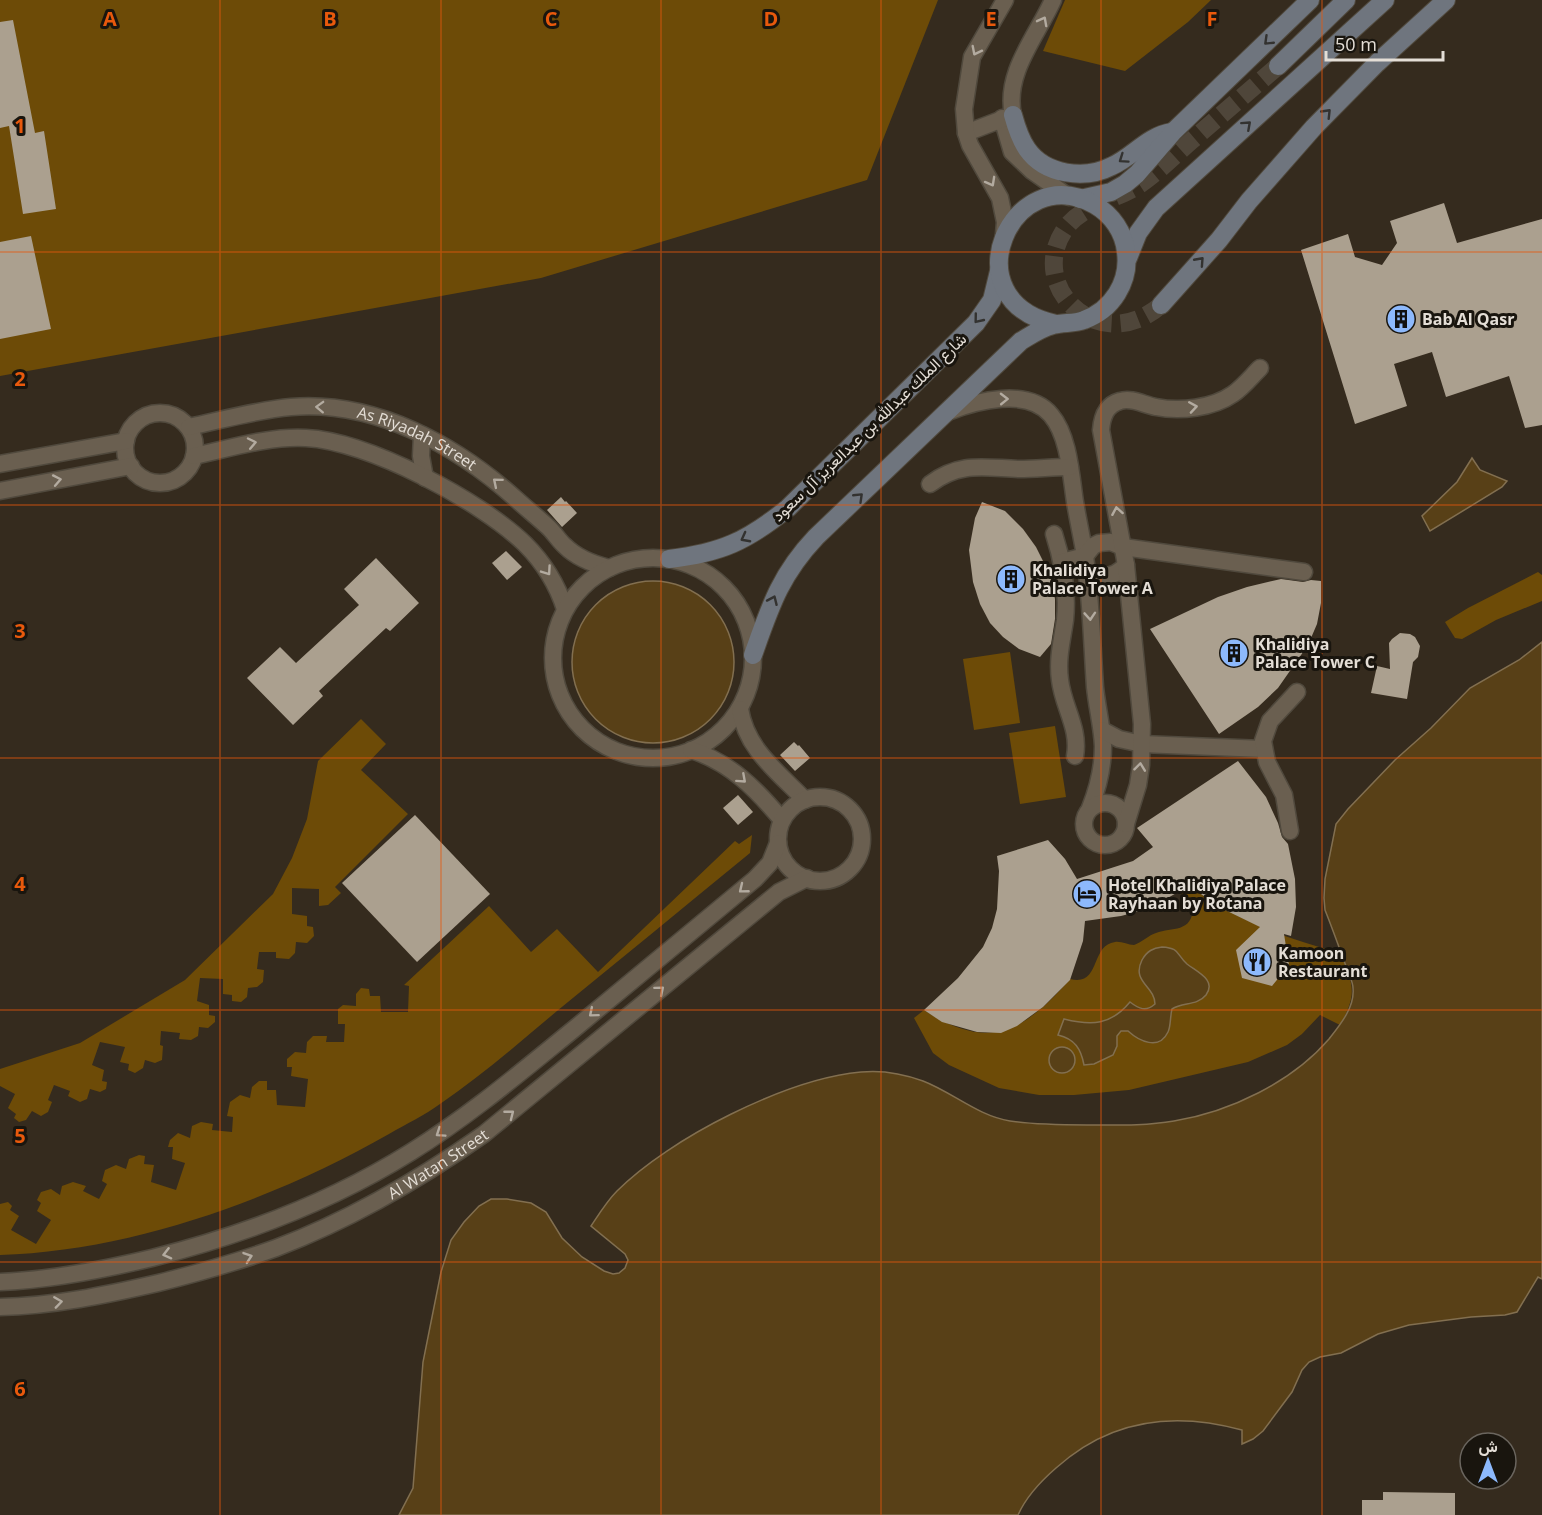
<svg xmlns="http://www.w3.org/2000/svg" width="1542" height="1515" font-family="'Open Sans',Vazirmatn,sans-serif">
<rect width="100%" height="100%" fill="#352b1e"/>
<g fill="#6d4b07">
<polygon points="0,0 938,0 867,180 541,278 0,376"/>
<polygon points="1065,0 1211,0 1188,22 1125,71 1043,51"/>
<polygon points="1538,572 1542,575 1542,601 1496,620 1462,639 1455,638 1445,622 1468,608"/>
<polygon points="1010,652 1020,723 974,730 963,659"/>
<polygon points="361,719 386,744 361,770 408,814 335,887 341,893 328,905 319,906 319,889 292,888 292,914 307,916 307,926 313,927 314,936 307,943 296,942 295,953 289,959 276,958 276,952 259,952 257,969 264,970 263,982 257,987 248,988 247,997 241,1002 232,1001 232,995 223,994 223,979 200,978 197,1001 209,1005 209,1015 215,1016 215,1022 208,1028 199,1027 198,1036 191,1040 179,1039 180,1033 161,1031 160,1045 163,1046 162,1060 155,1063 145,1060 143,1068 135,1073 128,1070 129,1064 120,1062 125,1047 100,1042 92,1065 104,1070 102,1081 107,1082 106,1089 100,1092 90,1089 87,1099 80,1102 68,1096 70,1091 54,1085 48,1100 52,1102 48,1112 41,1116 32,1111 26,1120 19,1122 14,1118 16,1114 8,1108 15,1094 0,1086 0,1069 80,1043 185,980 273,894 292,858 307,819 318,761"/>
<polygon points="1055,726 1066,797 1020,804 1009,733"/>
<path d="M752 835 750 853C685 906 621 959 557 1011 519 1043 481 1076 440 1104 425 1115 406 1124 389 1134 275 1199 132 1251 0 1255V1204L8 1202 12 1206 10 1210 19 1216 11 1230 36 1244 51 1220 37 1211 41 1203 37 1200 41 1192 51 1189 60 1195 62 1186 73 1182 86 1186 83 1191 99 1199 107 1184 102 1181 105 1170 116 1165 126 1169 129 1159 139 1155 145 1156 144 1164 154 1165 151 1182 176 1190 185 1163 172 1159 173 1147H168L170 1140 178 1133 190 1138 192 1126 201 1122 213 1124 212 1130 232 1132 233 1117 227 1116 230 1102 240 1095 250 1098 252 1087 259 1081H267V1090H276L277 1105 305 1107 308 1079 291 1076 292 1067H287V1059L295 1052 306 1053 307 1042 313 1036H327L326 1042H344L345 1024H338V1009L343 1005 356 1006V994L361 988 369 989 370 996H380L381 1012H408L409 986 404 985 489 906 531 952 557 929 598 972 735 841 739 844Z"/>
<path d="M1188 885C1235 920 1284 938 1341 953 1353 986 1358 993 1340 1025L1320 1015 1302 1034 1287 1045 1248 1062 1129 1090 1074 1095H1039L999 1088 949 1065 933 1053 914 1018 924 1010C988 1052 1024 1032 1070 979 1101 987 1090 945 1115 942 1121 941 1128 945 1134 945 1142 942 1149 935 1156 933 1172 927 1192 933 1193 908L1180 892Z"/>
</g>
<g fill="#584017" stroke="#826f50" stroke-width="1.5">
<polygon points="1472,458 1480,470 1507,481 1502,487 1430,531 1422,516 1457,482"/>
<circle cx="653" cy="662" r="81"/>
<path d="M1542 642V1279L1538 1277 1517 1312 1505 1315 1471 1317 1409 1325 1378 1334 1341 1353 1320 1357 1309 1362 1302 1370 1292 1392 1263 1431 1253 1439 1242 1444V1430C1173 1411 1109 1420 1056 1468 1041 1481 1026 1497 1018 1515H399L413 1488 423 1362 441 1272 451 1240 464 1222 479 1206 491 1199H507L531 1203 546 1212 562 1238 582 1257 604 1271 613 1274 619 1273 625 1268 628 1260 625 1254 591 1226C599 1214 607 1201 617 1191 670 1138 786 1079 861 1072 881 1070 904 1074 923 1081 952 1092 978 1116 1010 1121 1035 1125 1062 1125 1087 1125 1116 1125 1145 1126 1174 1121 1230 1112 1292 1082 1329 1039 1340 1025 1355 1007 1353 988 1353 982 1349 975 1347 969 1340 950 1333 930 1325 910L1324 898 1325 879 1336 824 1348 809 1395 760 1431 728 1470 688 1519 660Z"/>
<path d="M1162 947C1180 948 1176 954 1187 964 1197 972 1217 980 1206 995 1197 1006 1183 1002 1172 1009 1170 1016 1171 1026 1168 1032 1159 1051 1139 1041 1128 1031H1121L1117 1036V1046L1113 1055 1094 1064 1084 1065C1081 1049 1075 1039 1058 1035L1064 1019C1092 1026 1111 1025 1130 1002 1139 1009 1146 1012 1155 1004 1155 986 1131 982 1142 960 1147 951 1153 948 1162 947Z"/>
<circle cx="1062" cy="1060" r="13"/>
</g>
<g fill="#aba08f">
<polygon points="13,20 35,133 44,131 56,209 23,214 9,126 0,128 0,22"/>
<polygon points="1444,203 1457,243 1542,219 1542,425 1525,428 1509,376 1446,397 1432,352 1394,364 1407,406 1355,424 1301,250 1348,234 1355,257 1382,265 1397,243 1390,221"/>
<polygon points="31,236 51,329 0,339 0,242"/>
<polygon points="561,497 565,502 566,501 577,513 562,527 547,510"/>
<polygon points="982,502 1005,511 1023,529 1036,547 1050,575 1055,599 1055,619 1051,644 1040,657 1019,649 1003,637 990,623 980,604 973,582 969,550 975,518"/>
<polygon points="506,551 522,567 507,580 492,563"/>
<polygon points="376,558 419,603 390,631 386,628 319,691 323,696 293,725 247,678 280,647 296,663 359,605 344,589"/>
<polygon points="1281,579 1303,582 1311,580 1321,581 1321,603 1317,624 1308,645 1278,688 1258,707 1219,734 1150,629 1218,597 1247,587"/>
<polygon points="1400,633 1410,634 1415,637 1420,646 1418,657 1413,662 1407,699 1371,693 1377,666 1390,669 1389,643 1392,639"/>
<polygon points="794,742 798,746 799,745 810,758 795,771 780,755"/>
<polygon points="1238,761 1266,797 1278,823 1282,837 1288,844 1295,879 1296,907 1291,936 1284,934 1289,965 1272,986 1242,978 1236,950 1260,927 1223,909 1189,886 1148,909 1121,916 1085,921 1083,941 1070,980 1043,1007 1017,1026 1001,1033 977,1032 942,1022 924,1010 958,978 983,947 992,928 997,909 999,871 997,856 1048,840 1065,859 1077,879 1133,861 1153,847 1137,828"/>
<polygon points="738,795 753,812 738,825 723,808"/>
<polygon points="415,815 490,894 417,962 342,883"/>
<polygon points="1383,1492 1455,1493 1455,1515 1362,1515 1362,1500 1383,1500"/>
</g>
<g fill="none" stroke-linecap="round" stroke-linejoin="round">
<path stroke="#4f463a" stroke-width="18" stroke-dasharray="18 9" stroke-linecap="butt" d="M1161 305C1100 358 1025 287 1065 229 1082 204 1118 200 1142 183 1160 170 1175 155 1191 141 1220 116 1249 91 1278 66"/>
<g stroke="#50493d" stroke-width="19">
<g id="street">
<polyline points="1002,118 1012,152 1032,171 1069,197"/>
<path d="M966 133 1013 115C1004 73 1037 36 1053 0"/>
<polyline points="1004,234 1005,222 1000,198 970,145 966,133 964,109 972,57 1005,0"/>
<path d="M948 412C976 401 1028 387 1051 415 1069 436 1071 476 1075 502 1078 520 1082 538 1085 556 1091 599 1092 644 1095 687 1097 707 1102 726 1103 746 1103 768 1098 788 1090 808"/>
<circle cx="160" cy="448" r="35"/>
<path id="s1" d="M189 427C222 420 257 410 291 407 375 400 456 445 516 499 526 508 537 517 547 526 554 532 558 540 565 546 577 558 593 564 609 568"/>
<polyline points="422,435 421,456 425,478"/>
<path d="M194 456C231 448 269 436 306 438 368 441 481 501 525 544 544 563 557 584 565 609"/>
<polyline points="0,464 126,441"/>
<path d="M930 484C960 461 985 468 1019 469 1036 469 1053 467 1070 467"/>
<polyline points="0,491 131,466"/>
<path d="M1054 534C1063 562 1068 591 1065 620 1062 641 1057 659 1060 680 1063 707 1080 728 1075 756"/>
<circle cx="653" cy="658" r="100"/>
<polyline points="1062,562 1085,556 1093,546 1099,543 1111,542 1123,547 1304,572"/>
<path d="M1086 570C1100 580 1114 578 1126 565"/>
<path d="M740 709C746 749 778 772 805 800"/>
<polyline points="1102,730 1119,739 1142,744 1263,749"/>
<path d="M691 750C730 762 757 790 782 820"/>
<circle cx="820" cy="839" r="42"/>
<circle cx="1105" cy="824" r="21"/>
<path d="M1126 824 1138 785 1141 765 1142 724 1126 565 1101 430C1102 417 1106 405 1120 401 1132 397 1144 405 1156 407 1180 412 1213 408 1233 394 1243 387 1251 377 1260 368"/>
<polyline points="1290,831 1284,795 1267,762 1263,741 1270,721 1297,692"/>
<path d="M0 1282C52 1280 102 1270 152 1258 244 1235 331 1202 411 1152 469 1116 521 1072 574 1029 634 979 695 929 755 879L770 863 778 843"/>
<path id="s2" d="M0 1307C53 1306 106 1295 158 1283 198 1273 237 1262 276 1248 350 1220 420 1179 484 1134L779 892 807 878"/>
</g>
</g>
<g stroke="#50493d" stroke-width="20">
<g id="secondary">
<polyline points="1278,66 1346,0"/>
<path d="M1013 115C1016 126 1020 139 1027 149 1045 175 1085 180 1112 166 1134 156 1147 136 1172 132"/>
<polyline points="1080,199 1111,192 1125,184 1137,174 1174,131 1310,0"/>
<polyline points="1128,258 1138,233 1156,208 1385,0"/>
<polyline points="1161,305 1219,240 1249,201 1314,127 1377,63 1446,0"/>
<path d="M669 559C721 553 747 541 788 508L976 323 992 300 999 271"/>
<path d="M753 655C770 607 780 575 816 537L1021 341C1031 335 1041 328 1053 325 1063 322 1074 324 1084 320 1112 310 1130 282 1126 252 1124 232 1112 215 1095 205 1012 157 948 301 1056 324"/>
</g>
</g>
<use href="#street" stroke="#6a5f50" stroke-width="16"/>
<use href="#secondary" stroke="#6f757e" stroke-width="18"/>
</g>
<defs><path id="oneway-chevron" d="M-2-3.5L2.5 0L-2 3.5" fill="none" stroke-width="1.6" stroke-linecap="round" stroke-linejoin="round" transform="scale(1.5)"/></defs>
<g stroke="#b3aba0">
<use href="#oneway-chevron" transform="translate(1043 21) rotate(-62)"/>
<use href="#oneway-chevron" transform="translate(976 51) rotate(117)"/>
<use href="#oneway-chevron" transform="translate(991 182) rotate(61)"/>
<use href="#oneway-chevron" transform="translate(1004 399) rotate(-1)"/>
<use href="#oneway-chevron" transform="translate(320 407) rotate(-178)"/>
<use href="#oneway-chevron" transform="translate(1193 407) rotate(-9)"/>
<use href="#oneway-chevron" transform="translate(252 443) rotate(-12)"/>
<use href="#oneway-chevron" transform="translate(57 480) rotate(-11)"/>
<use href="#oneway-chevron" transform="translate(497 482) rotate(-140)"/>
<use href="#oneway-chevron" transform="translate(1117 511) rotate(-100)"/>
<use href="#oneway-chevron" transform="translate(547 571) rotate(55)"/>
<use href="#oneway-chevron" transform="translate(1090 616) rotate(86)"/>
<use href="#oneway-chevron" transform="translate(1140 767) rotate(-83)"/>
<use href="#oneway-chevron" transform="translate(742 779) rotate(42)"/>
<use href="#oneway-chevron" transform="translate(743 889) rotate(141)"/>
<use href="#oneway-chevron" transform="translate(660 990) rotate(-40)"/>
<use href="#oneway-chevron" transform="translate(593 1013) rotate(140)"/>
<use href="#oneway-chevron" transform="translate(510 1114) rotate(-38)"/>
<use href="#oneway-chevron" transform="translate(440 1133) rotate(146)"/>
<use href="#oneway-chevron" transform="translate(167 1254) rotate(166)"/>
<use href="#oneway-chevron" transform="translate(248 1257) rotate(-19)"/>
<use href="#oneway-chevron" transform="translate(58 1302) rotate(-8)"/>
</g>
<g stroke="#333230">
<use href="#oneway-chevron" transform="translate(1268 41) rotate(136)"/>
<use href="#oneway-chevron" transform="translate(1327 113) rotate(-46)"/>
<use href="#oneway-chevron" transform="translate(1247 125) rotate(-42)"/>
<use href="#oneway-chevron" transform="translate(1123 159) rotate(145)"/>
<use href="#oneway-chevron" transform="translate(1200 261) rotate(-48)"/>
<use href="#oneway-chevron" transform="translate(978 319) rotate(129)"/>
<use href="#oneway-chevron" transform="translate(859 497) rotate(-44)"/>
<use href="#oneway-chevron" transform="translate(745 538) rotate(152)"/>
<use href="#oneway-chevron" transform="translate(773 600) rotate(-66)"/>
</g>
<path fill="none" stroke="#e8590c" stroke-width="1.5" stroke-opacity="0.55" d="M220 0V1515M441 0V1515M661 0V1515M881 0V1515M1101 0V1515M1322 0V1515M0 252H1542M0 505H1542M0 758H1542M0 1010H1542M0 1262H1542"/>
<defs>
<g id="building-disc" transform="scale(1.5)"><circle r="9.5" fill="#8db9fc" stroke="#19150e"/><path d="M-4-6H4V6H1V3H-1V6H-4ZM-2.5-4.3h1.7v1.8h-1.7ZM.8-4.3h1.7v1.8H.8ZM-2.5-1h1.7V.8h-1.7ZM.8-1h1.7V.8H.8Z" fill="#111"/></g>
<g id="hotel-disc" transform="scale(1.5)"><circle r="9.5" fill="#8db9fc" stroke="#19150e"/><path d="M-6-4.5h1.5V1H6V5H4.5V3h-9V5H-6ZM-4 0a1.8 1.8 0 1 1 3.6 0ZM.5 0V-2.5h3Q6-2.5 6 0Z" fill="#111"/></g>
<g id="restaurant-disc" transform="scale(1.5)"><circle r="9.5" fill="#8db9fc" stroke="#19150e"/><path d="M-5-6h1v4h1v-4h1v4h1v-4h1v5L-1.5 .5V6h-2V.5L-5-1ZM5-6V6H3V1.5H1.5Q1.5-4 5-6Z" fill="#111"/></g>
</defs>
<g fill-rule="evenodd">
<use href="#building-disc" x="1401" y="319"/>
<use href="#building-disc" x="1011" y="579"/>
<use href="#building-disc" x="1234" y="653"/>
<use href="#hotel-disc" x="1087" y="894"/>
<use href="#restaurant-disc" x="1257" y="962"/>
</g>
<g text-anchor="middle" dominant-baseline="central" stroke-width="6" stroke-linejoin="round" paint-order="stroke">
<g font-size="16" font-weight="bold" fill="#e4ded6" stroke="#19150e" text-anchor="start">
<text x="1422" y="319">Bab Al Qasr</text>
<text x="1032" y="570">Khalidiya<tspan x="1032" dy="18">Palace Tower A</tspan></text>
<text x="1255" y="644">Khalidiya<tspan x="1255" dy="18">Palace Tower C</tspan></text>
<text x="1108" y="885">Hotel Khalidiya Palace<tspan x="1108" dy="18">Rayhaan by Rotana</tspan></text>
<text x="1278" y="953">Kamoon<tspan x="1278" dy="18">Restaurant</tspan></text>
</g>
<g font-size="16" fill="#e4ded6" stroke="#19150e">
<text transform="translate(869 427) rotate(-44)">شارع الملك عبدالله بن عبدالعزيز آل سعود</text>
<text stroke="none"><textPath href="#s1" startOffset="236">As Riyadah Street</textPath></text>
<text stroke="none"><textPath href="#s2" startOffset="466">Al Watan Street</textPath></text>
</g>
</g>
<g font-size="20" text-anchor="middle" font-weight="bold" fill="#e8590c" stroke="#19150e" stroke-width="6" stroke-linejoin="round" paint-order="stroke">
<text x="110" y="26">A</text>
<text x="330" y="26">B</text>
<text x="551" y="26">C</text>
<text x="771" y="26">D</text>
<text x="991" y="26">E</text>
<text x="1212" y="26">F</text>
<text x="20" y="133">1</text>
<text x="20" y="386">2</text>
<text x="20" y="638">3</text>
<text x="20" y="891">4</text>
<text x="20" y="1143">5</text>
<text x="20" y="1396">6</text>
</g>
<g transform="translate(1488 1461)"><circle r="28" fill="#19150e" stroke="#6a655e" stroke-width="1.5"/>
<path d="M0-4.5L10 22L0 15L-10 22Z" fill="#8db9fc"/>
<text y="-9" font-size="16" font-weight="bold" text-anchor="middle" fill="#e4ded6">ش</text>
</g>
<path d="M1326 51v9h117v-9" fill="none" stroke="#e4ded6" stroke-width="3"/>
<text x="1335" y="51" font-size="18" fill="#e4ded6" stroke="#19150e" stroke-width="4.5" paint-order="stroke">50 m</text>
</svg>
